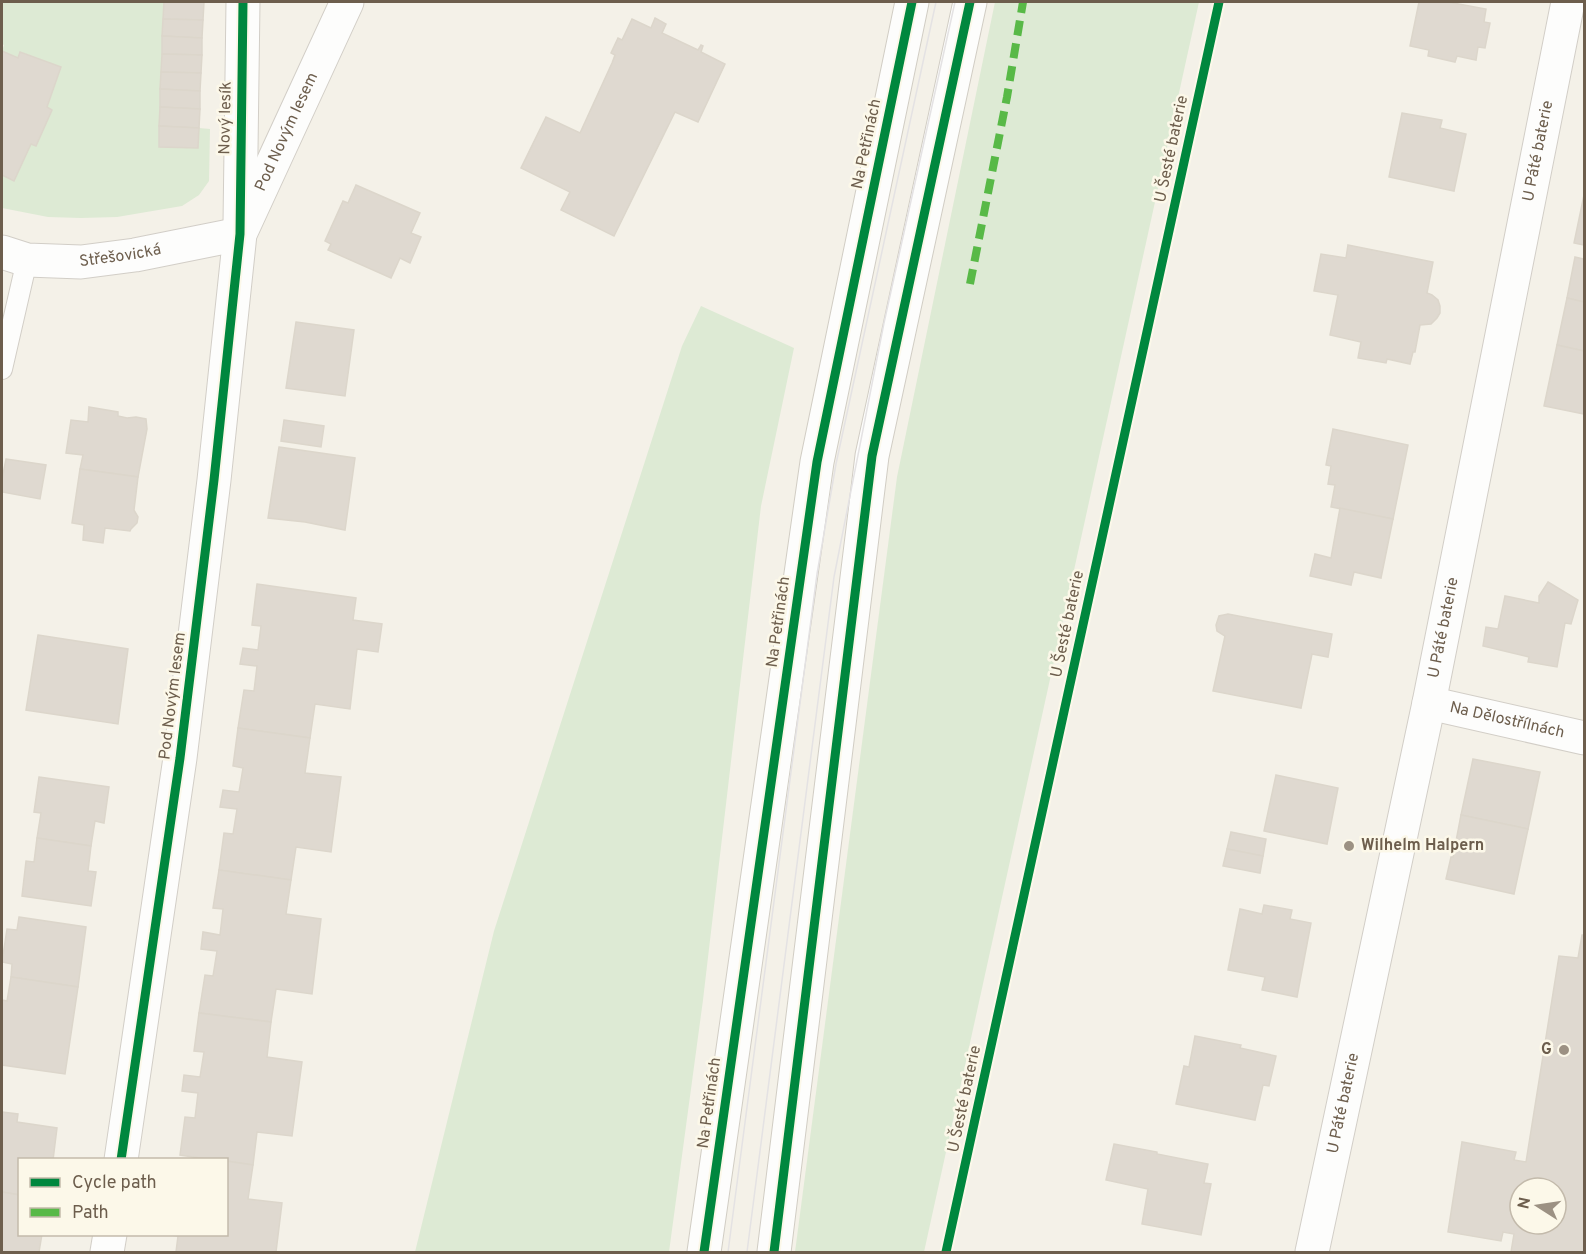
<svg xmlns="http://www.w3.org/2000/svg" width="1586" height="1254" font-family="Overpass,sans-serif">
<rect width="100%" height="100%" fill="#f4f1e8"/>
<g fill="#ddead4">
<polygon points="2,2 164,2 159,147 198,148 199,128 210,129 209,181 199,195 182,206 117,217 81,218 48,217 2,208 2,175 14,180 31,144 36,146 52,110 47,107 61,67 21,52 18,58 2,51 4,45 2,44"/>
<polygon points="995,2 1199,2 924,1252 795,1252 897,477"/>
<polygon points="701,306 794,348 761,506 703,1000 669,1252 415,1252 494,931 682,346"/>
</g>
<g fill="#dfd9d0" stroke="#dcd6cb" stroke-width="1.5" fill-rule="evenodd">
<polygon points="164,2 204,2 203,20 163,19"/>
<polygon points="1419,2 1448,2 1486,9 1484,22 1490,23 1485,48 1478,47 1476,60 1457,56 1455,62 1428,56 1429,50 1410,46"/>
<polygon points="655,18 666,24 662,33 698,50 701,45 703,46 701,52 725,64 698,122 675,112 614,236 561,210 570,192 521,168 546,117 580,133 612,63 615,55 611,53 618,38 622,40 632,19 651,28"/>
<polygon points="163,19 203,20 202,38 162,36"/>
<polygon points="162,36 202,38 202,55 162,54"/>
<polygon points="2,51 18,58 20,52 61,67 47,107 52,110 36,146 31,144 14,181 2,175"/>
<polygon points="162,54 202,55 201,73 161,72"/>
<polygon points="161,72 201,73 200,91 160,89"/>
<polygon points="160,89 200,91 200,109 160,107"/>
<polygon points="160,107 200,109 199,128 159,126"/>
<polygon points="1402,113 1442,120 1440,128 1466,134 1454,191 1389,177"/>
<polygon points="159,126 199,128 198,148 159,147"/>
<polygon points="356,185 420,213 411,233 421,237 410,263 400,258 391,278 328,250 331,244 325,241 343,201 348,203"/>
<polygon points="1584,195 1584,245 1574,243"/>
<polygon points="1348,245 1433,262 1427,293 1432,295 1438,300 1440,306 1440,313 1437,318 1431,324 1420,325 1415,352 1413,352 1410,364 1387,359 1386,363 1358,358 1361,342 1330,335 1338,295 1314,291 1321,254 1346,258"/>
<polygon points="1575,257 1584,259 1584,302 1567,298"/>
<polygon points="1567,298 1584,302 1584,351 1557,345"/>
<polygon points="296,322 354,330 345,396 286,388"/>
<polygon points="1557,345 1584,351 1584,414 1544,406"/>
<polygon points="89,407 118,412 118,416 127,418 136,417 146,419 147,429 138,477 80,469 83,455 66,453 71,420 88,422"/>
<polygon points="284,420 324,426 321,447 281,441"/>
<polygon points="1333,429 1408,445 1393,519 1331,507 1335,485 1328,484 1331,466 1326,465"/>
<polygon points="279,447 355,458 345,530 305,522 268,518"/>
<polygon points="6,459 46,465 40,499 2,492 2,479"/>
<polygon points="80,469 138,477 134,510 138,517 137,523 131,529 130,531 105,528 103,543 83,540 84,525 72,523"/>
<polygon points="1340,508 1393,519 1381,578 1354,572 1351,585 1310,576 1315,554 1331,558"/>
<polygon points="1548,582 1578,600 1571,624 1565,623 1557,667 1528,662 1529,657 1483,646 1486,627 1498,629 1505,596 1539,603 1539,596"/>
<polygon points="257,584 356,598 353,620 382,624 378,652 357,649 350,709 315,704 310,738 238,728 244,690 254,691 257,666 240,664 243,648 258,650 261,626 252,625"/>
<polygon points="1228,614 1332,634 1328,657 1312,654 1301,708 1213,691 1225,636 1217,631 1216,625 1219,616"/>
<polygon points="38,635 128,649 118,724 26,710"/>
<polygon points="238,728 310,738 305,773 341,777 331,852 296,847 291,880 219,870 224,833 233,834 237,809 220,807 223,790 239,792 243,768 233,766"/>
<polygon points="1473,759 1540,772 1528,829 1461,815"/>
<polygon points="1276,775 1338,788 1327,844 1264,831"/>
<polygon points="39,777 109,787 104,823 95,821 91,846 37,838 41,813 34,812"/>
<polygon points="1461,815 1528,829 1514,894 1446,879 1451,857 1453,857"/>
<polygon points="1231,832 1266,839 1263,856 1227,849"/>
<polygon points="37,838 91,846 88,871 96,872 91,906 22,896 26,861 34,862"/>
<polygon points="1227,849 1263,856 1260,873 1223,866"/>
<polygon points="219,870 291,880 286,914 321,919 312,994 276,989 271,1022 199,1013 205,975 213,976 217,951 201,949 203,932 220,935 223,909 213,908"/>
<polygon points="1264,905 1292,910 1290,919 1311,923 1297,997 1262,990 1265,977 1228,970 1240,909 1262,914"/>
<polygon points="19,917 86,927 78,987 11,977 12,964 2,962 7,929 17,930"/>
<path d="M1582 935H1584V1252H1511L1514 1234 1503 1232 1501 1241 1448 1232 1462 1142 1516 1152 1514 1160 1526 1162 1559 956 1578 958ZM1520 1188H1556V1224H1520Z"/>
<polygon points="11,977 78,987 65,1074 2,1065 2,1000 7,1001"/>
<polygon points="199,1013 271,1022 267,1057 302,1062 292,1136 257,1132 253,1165 226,1161 226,1160 213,1160 180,1155 185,1117 195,1118 198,1093 182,1091 184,1075 200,1077 204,1052 194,1051"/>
<polygon points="1195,1036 1241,1045 1240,1048 1276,1056 1269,1086 1263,1085 1255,1120 1176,1104 1184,1066 1189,1067"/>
<polygon points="2,1112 18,1114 17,1122 57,1128 53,1160 20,1160 20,1195 2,1192"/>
<polygon points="1114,1144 1157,1152 1157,1154 1208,1164 1204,1183 1211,1184 1201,1235 1142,1224 1148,1189 1106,1180"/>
<polygon points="226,1161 253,1165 248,1199 282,1203 276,1252 176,1252 178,1236 165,1234 226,1234"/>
<polygon points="2,1192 20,1195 20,1234 42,1234 39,1252 2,1252"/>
</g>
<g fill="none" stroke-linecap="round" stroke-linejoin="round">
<g stroke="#d2cec7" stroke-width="22">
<polyline id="lane" points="2,369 27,260"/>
</g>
<g stroke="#d2cec7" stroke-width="35">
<g id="street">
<polyline points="240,223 243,2"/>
<path id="s1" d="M2 252 27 260 81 262 135 255 240 234"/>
<path id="s2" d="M1429 703 1584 738"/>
<path id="s3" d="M121 1160 180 758 214 480 240 234 347 2"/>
<polyline points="107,1252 110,1234"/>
<path id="s4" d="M1312 1252 1429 703 1568 2"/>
</g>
</g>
<g stroke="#d1cdc4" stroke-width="35">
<g id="secondary">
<polyline points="704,1252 817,462 912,2"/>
<polyline points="774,1252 872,456 970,2"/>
</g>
</g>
<use href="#lane" stroke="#fdfdfc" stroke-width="20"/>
<use href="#street" stroke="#fdfdfc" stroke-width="33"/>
<use href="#secondary" stroke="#fdfdfc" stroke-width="33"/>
<g stroke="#e4e2e3" stroke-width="1.5">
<polyline points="728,1252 817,574 836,464 936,2"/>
<polyline points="747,1252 834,577 884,323 955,2"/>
</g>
<polyline stroke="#58b947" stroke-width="8" stroke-dasharray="15 8" stroke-linecap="butt" points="970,284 1007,97 1023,2"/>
<g stroke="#fcf8e9" stroke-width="13">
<g id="cycleway">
<polyline points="121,1160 180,758 214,480 240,234 243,2"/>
<polyline points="704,1252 817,462 912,2"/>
<polyline points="774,1252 872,456 970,2"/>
<polyline points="946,1252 1219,2"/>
</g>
</g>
<use href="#cycleway" stroke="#00873e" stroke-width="9"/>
</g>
<g fill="#9c9183" stroke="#fcf8e9" stroke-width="2">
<circle cx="1349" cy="846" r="6"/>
<circle cx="1564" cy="1050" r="6"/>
</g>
<g text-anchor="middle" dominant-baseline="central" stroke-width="5" stroke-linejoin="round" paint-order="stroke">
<g font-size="16" fill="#6d5e4d" stroke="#fcf8e9">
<text transform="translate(226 118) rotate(-89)">Nový lesík</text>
<text stroke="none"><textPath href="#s3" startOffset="1046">Pod Novým lesem</textPath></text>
<text transform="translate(867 144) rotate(-78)">Na Petřinách</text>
<text transform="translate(1172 149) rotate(-78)">U Šesté baterie</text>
<text stroke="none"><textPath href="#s4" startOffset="1124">U Páté baterie</textPath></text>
<text stroke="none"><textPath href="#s1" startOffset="120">Střešovická</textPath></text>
<text transform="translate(779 622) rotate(-82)">Na Petřinách</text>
<text transform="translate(1068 624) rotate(-78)">U Šesté baterie</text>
<text stroke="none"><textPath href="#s4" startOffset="638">U Páté baterie</textPath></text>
<text transform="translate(173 696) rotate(-83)">Pod Novým lesem</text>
<text stroke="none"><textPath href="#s2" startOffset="80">Na Dělostřílnách</textPath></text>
<text transform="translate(965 1099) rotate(-78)">U Šesté baterie</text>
<text transform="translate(710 1103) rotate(-82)">Na Petřinách</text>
<text stroke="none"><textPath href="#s4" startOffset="152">U Páté baterie</textPath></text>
</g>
<g font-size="16" font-weight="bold" fill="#6d5e4d" stroke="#fcf8e9" text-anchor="start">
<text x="1361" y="846">Wilhelm Halpern</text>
<text x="1552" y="1050" text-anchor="end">G</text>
</g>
</g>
<rect width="1586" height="1254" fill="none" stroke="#6d5e4d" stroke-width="6"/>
<rect x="18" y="1158" width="210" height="78" fill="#fcf8e9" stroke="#c3baab" stroke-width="1.5"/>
<rect x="30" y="1178" width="30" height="9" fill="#00873e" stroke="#c3baab" stroke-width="1.5"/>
<text x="72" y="1188" font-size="18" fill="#6d5e4d">Cycle path</text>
<rect x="30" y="1208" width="30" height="9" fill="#58b947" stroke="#c3baab" stroke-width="1.5"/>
<text x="72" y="1218" font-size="18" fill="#6d5e4d">Path</text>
<g transform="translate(1538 1206) rotate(282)"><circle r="28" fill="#fcf8e9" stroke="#c3baab" stroke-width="1.5"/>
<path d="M0-4.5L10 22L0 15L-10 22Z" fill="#9c9183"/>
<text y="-9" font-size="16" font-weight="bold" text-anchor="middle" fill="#6d5e4d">N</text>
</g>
</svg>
